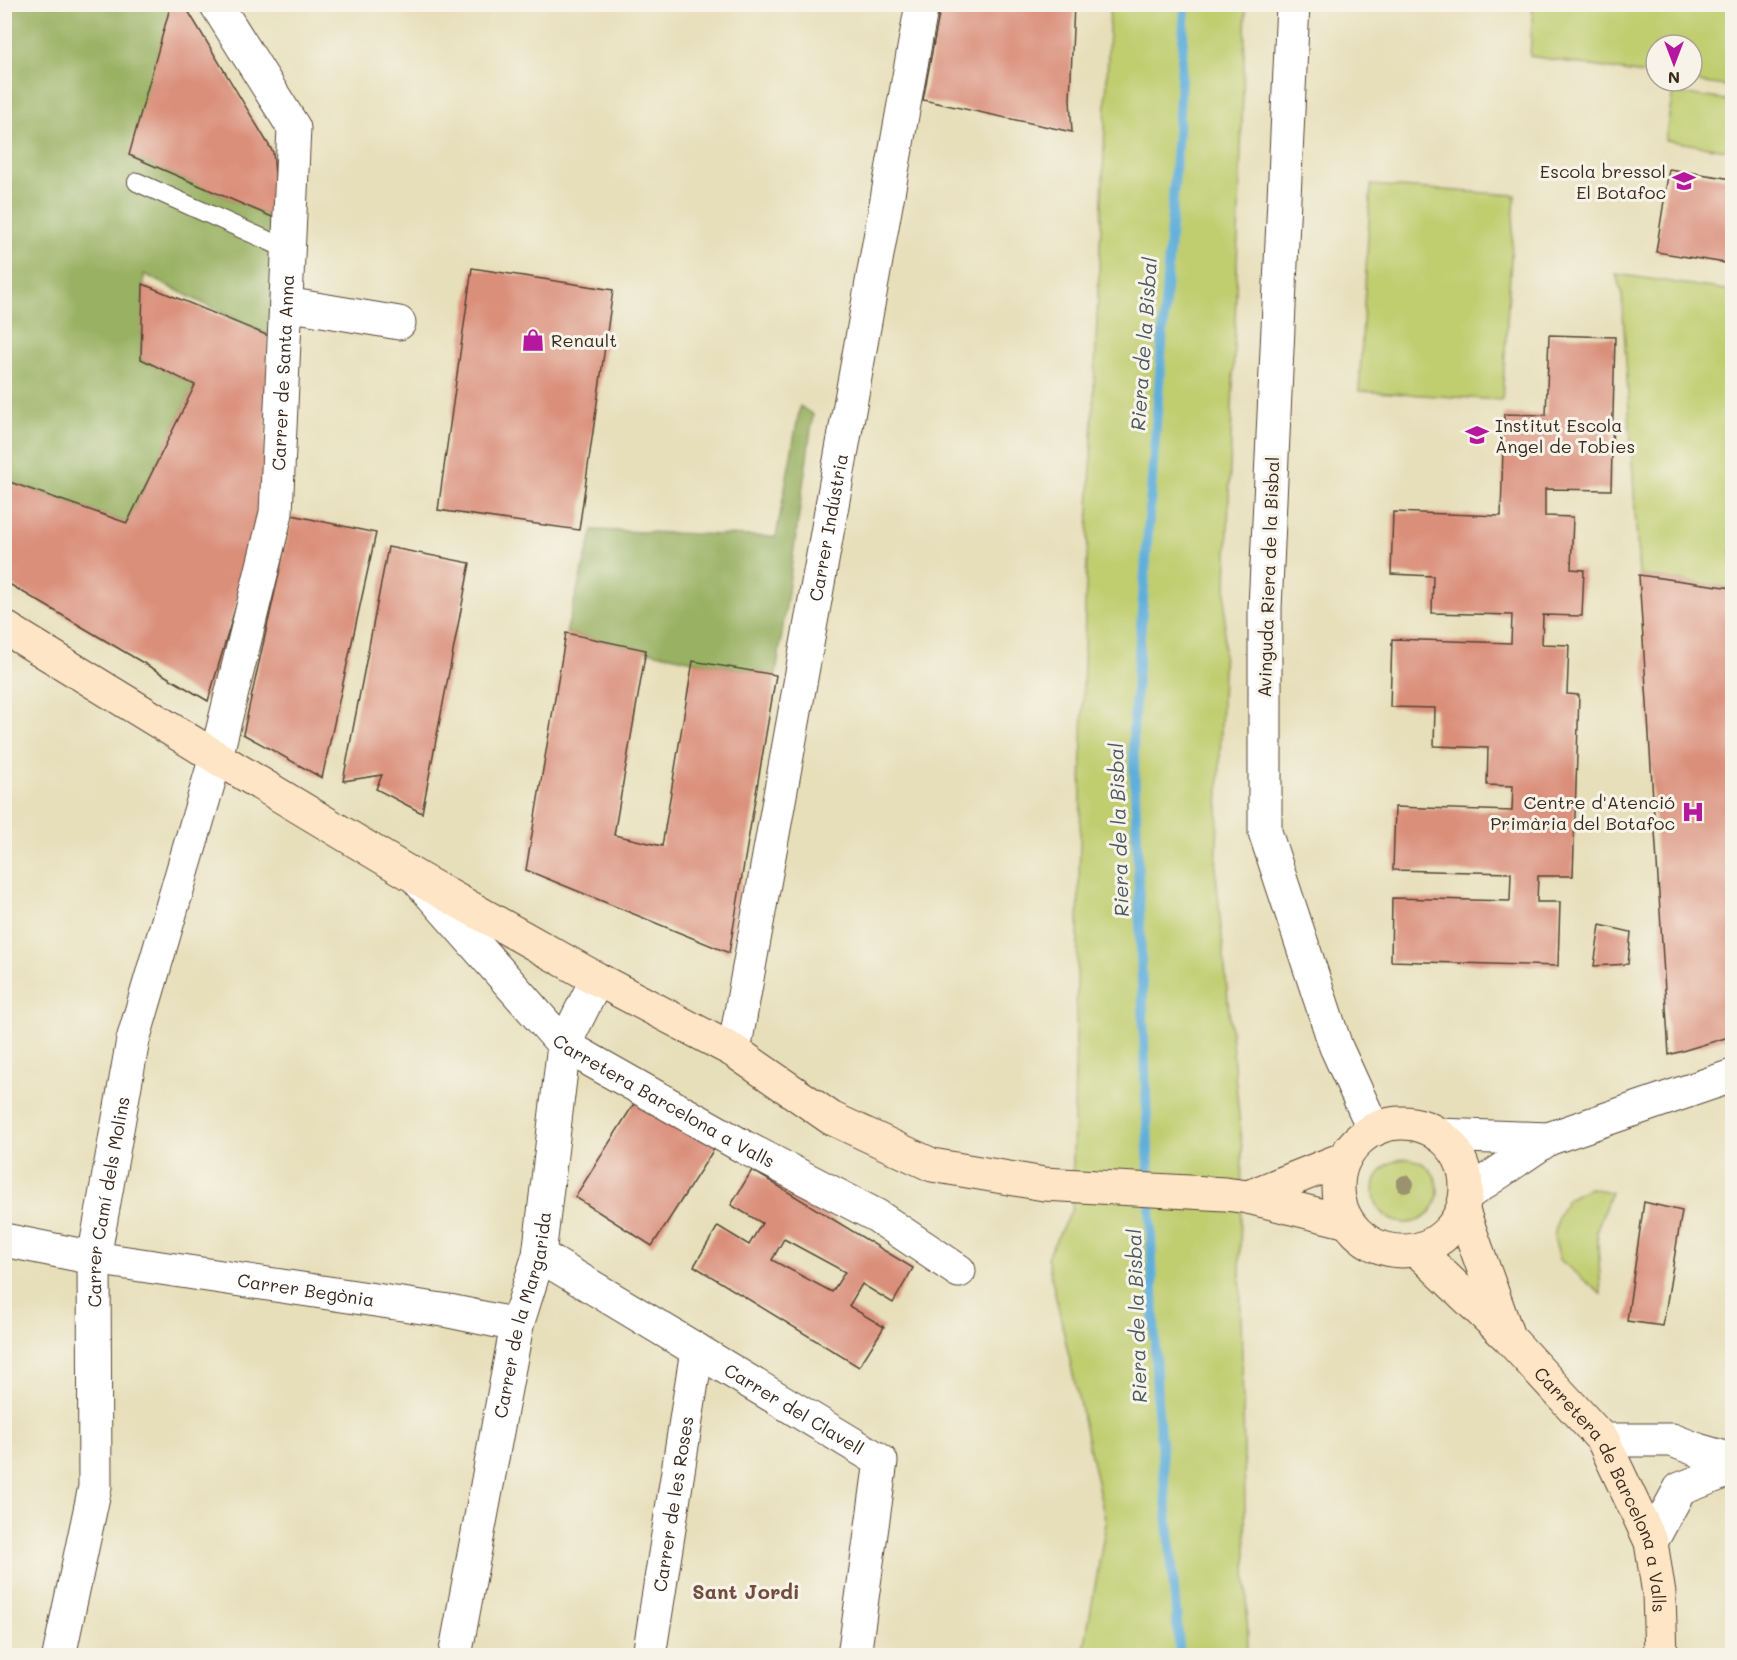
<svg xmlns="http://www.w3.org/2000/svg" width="1737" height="1660" font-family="Mali,sans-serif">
<rect width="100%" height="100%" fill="#f7f3e8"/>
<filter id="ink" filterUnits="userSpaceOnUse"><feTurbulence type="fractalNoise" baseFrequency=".0167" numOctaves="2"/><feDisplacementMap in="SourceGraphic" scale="12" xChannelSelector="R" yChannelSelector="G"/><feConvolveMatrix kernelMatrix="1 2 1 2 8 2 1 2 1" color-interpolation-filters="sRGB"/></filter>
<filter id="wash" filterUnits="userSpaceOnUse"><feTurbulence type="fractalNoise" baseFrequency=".008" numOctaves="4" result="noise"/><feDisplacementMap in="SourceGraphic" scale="24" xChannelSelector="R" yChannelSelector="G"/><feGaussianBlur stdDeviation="1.35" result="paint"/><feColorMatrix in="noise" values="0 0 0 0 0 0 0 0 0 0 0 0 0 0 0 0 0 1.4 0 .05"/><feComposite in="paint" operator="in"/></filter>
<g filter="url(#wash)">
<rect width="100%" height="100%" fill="#e7dfba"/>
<g fill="#c0ce6f" stroke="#7e7c46" stroke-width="1.5">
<polygon points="1110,5 1246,5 1216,874 1242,1148 1240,1259 1248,1655 1083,1655 1106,1523 1047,1257 1072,1209 1085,608"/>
<polygon points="1533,5 1732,5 1732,87 1690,81 1692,81 1692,45 1656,45 1656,76 1530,56"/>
<polygon points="1673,92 1732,101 1732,151 1665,140"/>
<polygon points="1371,185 1515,195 1502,400 1359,391"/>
<polygon points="1616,274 1732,291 1732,588 1639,575 1622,295"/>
<circle cx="1406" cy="1191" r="32"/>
<polygon points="1589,1188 1611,1192 1597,1229 1601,1294 1560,1260 1554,1238 1558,1216 1567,1199"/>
</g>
<g fill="#98b162" stroke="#6a6e40" stroke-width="1.5">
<polygon points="5,5 171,5 130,155 279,220 269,336 144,274 141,359 195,385 127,523 5,480 4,366 7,349 4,348"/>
<polygon points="800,406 813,415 776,675 693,661 566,633 593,530 776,537"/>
</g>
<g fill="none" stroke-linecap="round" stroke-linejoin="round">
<polyline stroke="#61afdb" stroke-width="10" points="1180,1656 1157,1399 1133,732 1178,132 1185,4"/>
</g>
<g id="blocks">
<g fill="#da8f7a" fill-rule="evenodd">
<polygon points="171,4 184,4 273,152 279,220 129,155"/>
<polygon points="941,4 1074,4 1070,100 1072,132 923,100"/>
<polygon points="1669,169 1732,179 1732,264 1656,252"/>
<polygon points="472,268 613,290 579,530 438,510"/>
<polygon points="143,284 269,336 264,511 208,701 4,581 4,480 127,523 195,385 141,359"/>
<polygon points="1549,335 1615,337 1611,490 1545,489 1545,516 1573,517 1571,569 1584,570 1582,616 1543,615 1542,644 1569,645 1567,694 1579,695 1573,876 1538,876 1537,902 1560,902 1558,966 1391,961 1392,898 1510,901 1511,873 1393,870 1395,807 1512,811 1513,786 1487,785 1488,748 1434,746 1435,708 1390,707 1392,639 1511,643 1512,615 1432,613 1433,576 1391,574 1393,512 1501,516 1504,414 1546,415"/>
<polygon points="292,515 376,533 322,778 243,734"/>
<polygon points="388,547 470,563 422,813 376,789 382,775 343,781"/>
<polygon points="1639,575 1732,588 1732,1036 1669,1055"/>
<polygon points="566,633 646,650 614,835 662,846 693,661 776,675 729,953 526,870"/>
<polygon points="1600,925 1631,932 1628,964 1594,966"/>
<polygon points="640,1094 718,1143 652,1246 575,1197"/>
<path d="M752 1170 913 1268 893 1303 862 1284 849 1306 884 1327 859 1367 694 1266 718 1226 749 1245 762 1223 731 1205ZM784 1239 845 1272 832 1292 772 1260Z"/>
<polygon points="1644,1202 1682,1211 1663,1326 1627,1321"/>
</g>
</g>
</g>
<g filter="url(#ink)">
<use href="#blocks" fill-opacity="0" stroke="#554535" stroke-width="1.5"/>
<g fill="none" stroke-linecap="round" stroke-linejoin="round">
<g stroke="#554535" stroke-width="20">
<polyline id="lane" points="137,182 289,250"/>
</g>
<g stroke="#554535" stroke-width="35">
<g id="street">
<polyline points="1293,4 1265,608 1265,832 1336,1047 1374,1130"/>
<polyline points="286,304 399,323"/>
<path id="s1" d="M420 882 564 1045 744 1147 877 1216 959 1271"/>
<path id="s2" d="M734 1051 922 4"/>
<polyline points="1439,1135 1548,1139"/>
<polyline points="1467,1194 1548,1139 1732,1076"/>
<path id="s3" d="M4 1240 94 1258 449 1311 517 1325"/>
<path id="s4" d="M539 1255 881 1461 854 1656"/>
<polyline points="1603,1440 1672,1440 1698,1450 1732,1460"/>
<polyline points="1651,1542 1680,1489 1732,1469"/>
<path id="s5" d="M59 1656 95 1487 94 1258 133 1040 216 757 276 513 294 128 216 4"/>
<path id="s6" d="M455 1656 517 1325 539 1255 564 1045 597 979"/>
<path id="s7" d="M649 1656 697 1350"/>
</g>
</g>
<g stroke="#554535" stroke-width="35">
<g id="secondary">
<polyline points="4,627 216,757 419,879 597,979 734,1051 831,1118 932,1165 1044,1184 1225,1194 1248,1197 1348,1222"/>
<circle cx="1402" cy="1187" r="64"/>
<polyline points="1248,1197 1345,1158"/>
<polyline points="1463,1211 1506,1331"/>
<path id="s8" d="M1417 1250 1509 1338 1603 1440 1651 1542 1659 1594 1661 1656"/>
</g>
</g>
<use href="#lane" stroke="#fff" stroke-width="18"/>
<use href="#street" stroke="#fff" stroke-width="33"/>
<use href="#secondary" stroke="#fde5c5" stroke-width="33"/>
</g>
<circle fill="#9b926f" cx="1405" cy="1184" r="9"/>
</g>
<defs>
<g id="school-bare" transform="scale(1.8)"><path d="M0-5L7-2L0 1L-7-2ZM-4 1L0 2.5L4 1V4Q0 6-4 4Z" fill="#b5179e" stroke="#f7f3e8" stroke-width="2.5" paint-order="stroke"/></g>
<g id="shop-bare" transform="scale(1.8)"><path d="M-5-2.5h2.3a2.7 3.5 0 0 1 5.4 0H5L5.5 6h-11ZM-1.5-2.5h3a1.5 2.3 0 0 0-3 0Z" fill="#b5179e" stroke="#f7f3e8" stroke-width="2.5" paint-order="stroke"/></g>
<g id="hospital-bare" transform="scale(1.8)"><path d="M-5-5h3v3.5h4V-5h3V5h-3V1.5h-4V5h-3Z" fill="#b5179e" stroke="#f7f3e8" stroke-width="2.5" paint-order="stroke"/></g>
</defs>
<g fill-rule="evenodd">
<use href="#school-bare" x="1684" y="181"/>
<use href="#shop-bare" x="533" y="340"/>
<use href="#school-bare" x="1477" y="435"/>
<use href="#hospital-bare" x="1693" y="812"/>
</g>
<g text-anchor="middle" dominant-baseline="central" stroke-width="6" stroke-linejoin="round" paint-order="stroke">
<g font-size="18" fill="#3b2a1e" stroke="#f7f3e8" text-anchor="end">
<text x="1666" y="171">Escola bressol<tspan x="1666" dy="21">El Botafoc</tspan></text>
<text x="551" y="340" text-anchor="start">Renault</text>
<text x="1495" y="425" text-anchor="start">Institut Escola<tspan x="1495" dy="21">Àngel de Tobies</tspan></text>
<text x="1675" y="802">Centre d'Atenció<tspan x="1675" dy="21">Primària del Botafoc</tspan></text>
</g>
<g font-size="18" fill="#3b2a1e" stroke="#f7f3e8">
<text stroke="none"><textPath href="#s5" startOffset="1310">Carrer de Santa Anna</textPath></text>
<text stroke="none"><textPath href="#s2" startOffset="532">Carrer Indústria</textPath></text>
<text transform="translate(1268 577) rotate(-88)">Avinguda Riera de la Bisbal</text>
<text stroke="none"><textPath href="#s1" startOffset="332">Carretera Barcelona a Valls</textPath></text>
<text stroke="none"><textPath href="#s5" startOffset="459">Carrer Camí dels Molins</textPath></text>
<text stroke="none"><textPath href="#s3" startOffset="306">Carrer Begònia</textPath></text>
<text stroke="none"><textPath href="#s6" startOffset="348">Carrer de la Margarida</textPath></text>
<text stroke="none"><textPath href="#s4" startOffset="298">Carrer del Clavell</textPath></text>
<text stroke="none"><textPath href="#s8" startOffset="310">Carretera de Barcelona a Valls</textPath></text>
<text stroke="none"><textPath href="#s7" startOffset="154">Carrer de les Roses</textPath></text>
</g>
<g font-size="20" font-style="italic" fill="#485960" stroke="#f7f3e8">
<text transform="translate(1143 344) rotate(-86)">Riera de la Bisbal</text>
<text transform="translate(1118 830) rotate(-92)">Riera de la Bisbal</text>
<text transform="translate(1136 1316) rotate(-92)">Riera de la Bisbal</text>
</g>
<g font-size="20" font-weight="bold" fill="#734d3e" stroke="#f7f3e8">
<text x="746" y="1591">Sant Jordi</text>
</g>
</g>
<rect width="1737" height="1660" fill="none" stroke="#f7f3e8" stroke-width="24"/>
<g transform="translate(1674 63) rotate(180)"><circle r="28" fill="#f7f3e8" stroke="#aca397" stroke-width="1.5"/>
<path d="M0-4.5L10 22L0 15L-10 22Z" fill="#b5179e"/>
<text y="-9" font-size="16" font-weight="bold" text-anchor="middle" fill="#3b2a1e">N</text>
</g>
</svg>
